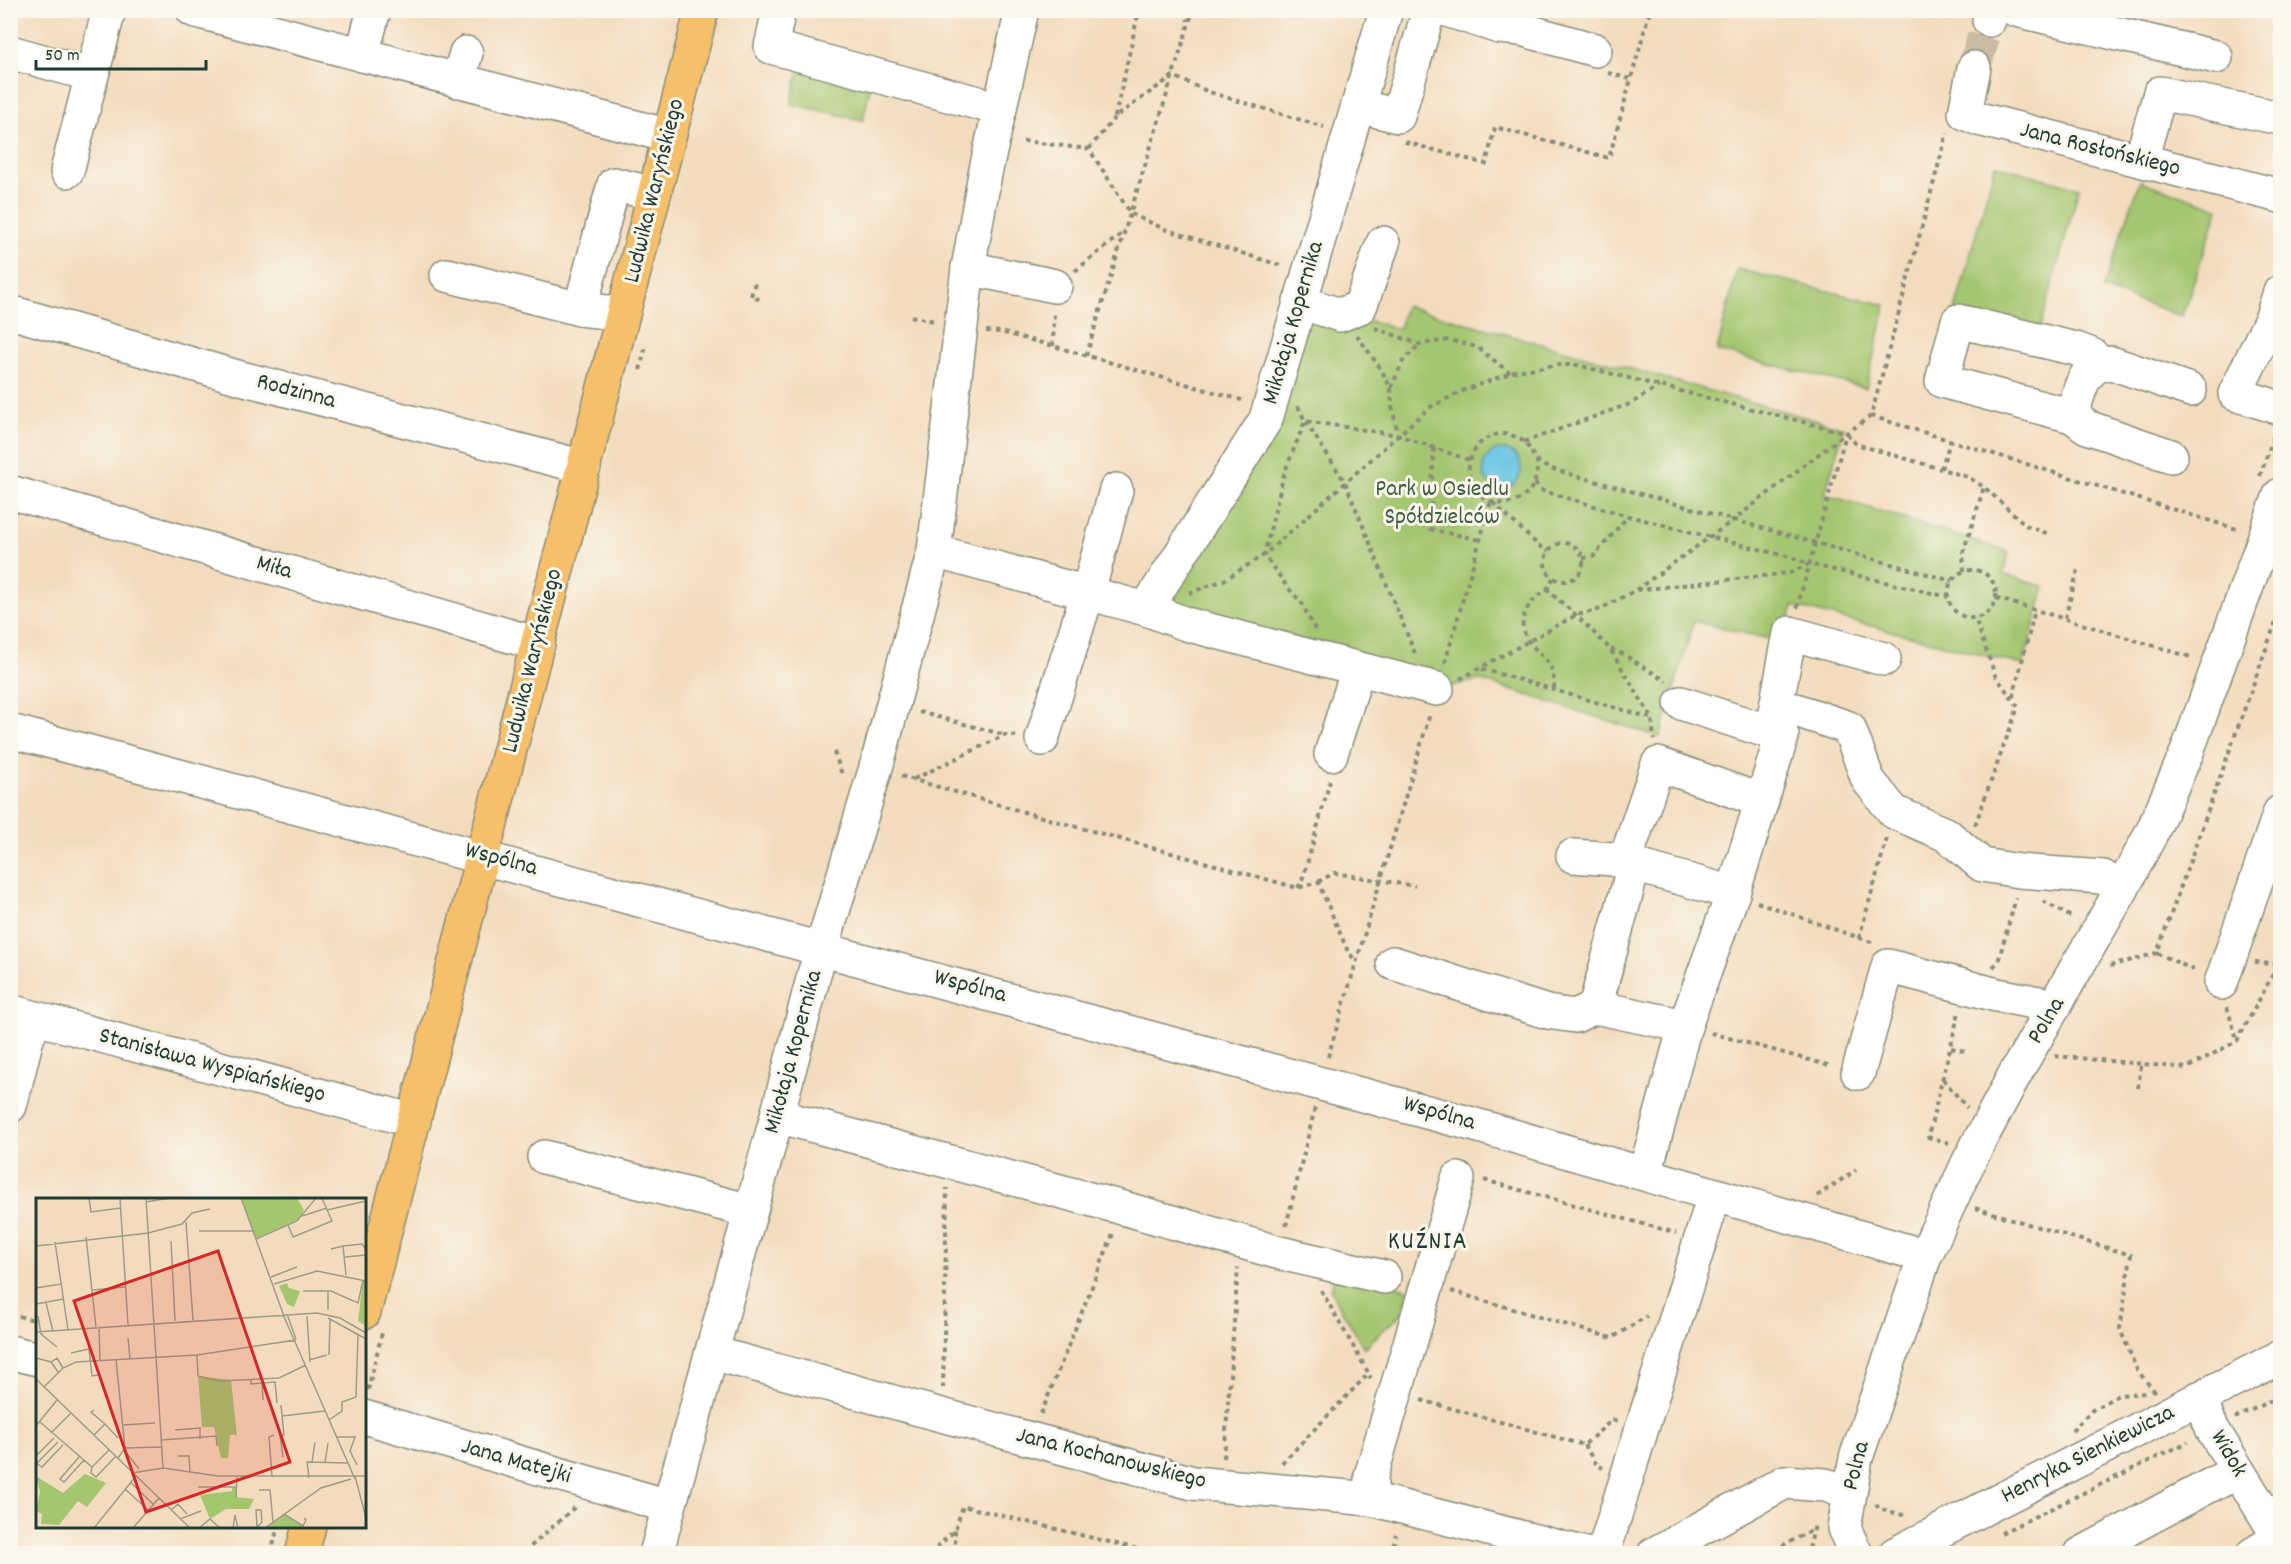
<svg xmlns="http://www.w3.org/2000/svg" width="2291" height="1564" font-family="Dekko,sans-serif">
<rect width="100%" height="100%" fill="#fbf7ec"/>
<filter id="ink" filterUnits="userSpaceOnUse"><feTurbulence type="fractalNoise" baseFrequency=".0167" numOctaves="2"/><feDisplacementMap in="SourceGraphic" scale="12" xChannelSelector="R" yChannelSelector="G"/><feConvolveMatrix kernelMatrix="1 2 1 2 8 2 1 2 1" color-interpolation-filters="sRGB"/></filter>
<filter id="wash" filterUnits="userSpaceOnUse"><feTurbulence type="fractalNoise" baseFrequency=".008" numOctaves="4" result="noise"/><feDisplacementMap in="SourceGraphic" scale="24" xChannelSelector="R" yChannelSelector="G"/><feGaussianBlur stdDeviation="1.35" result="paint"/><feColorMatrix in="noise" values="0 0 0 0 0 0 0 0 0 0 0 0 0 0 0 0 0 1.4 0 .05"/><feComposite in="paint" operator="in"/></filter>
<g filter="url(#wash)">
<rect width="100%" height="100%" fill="#f3dcbe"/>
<g fill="#a4c66f" stroke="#628252" stroke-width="1.5">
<polygon points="801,62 872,79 863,120 791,104"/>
<polygon points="1995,165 2079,188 2039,332 1955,310"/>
<polygon points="2140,181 2219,208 2182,316 2103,289"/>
<polygon points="1737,269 1886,305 1866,388 1717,351"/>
<polygon points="1300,302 1399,329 1405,306 1844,428 1825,494 2009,552 2003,574 2045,587 2023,665 1793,606 1782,642 1694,621 1660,737 1479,680 1437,689 1146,609 1266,419"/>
<polygon points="1337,1268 1410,1290 1402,1313 1364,1348 1330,1290"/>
</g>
<circle fill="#67c5e5" stroke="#43818c" stroke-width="1.5" cx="1502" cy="469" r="19"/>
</g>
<g filter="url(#ink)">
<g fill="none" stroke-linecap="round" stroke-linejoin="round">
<polyline stroke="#c9bca2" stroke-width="33" stroke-dasharray="33 16" stroke-linecap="butt" points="1974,68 1989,20"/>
<g stroke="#898c79" stroke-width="36">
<g id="minor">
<polyline points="193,10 669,136"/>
<polyline points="779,10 771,47 1000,109"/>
<polyline points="1447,10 1499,27 1521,29 1595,50"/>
<polyline points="2016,10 2216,57"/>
<polyline points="1989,20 1993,10"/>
<polyline points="10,52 92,75 109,10"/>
<polyline points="362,55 374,10"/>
<polyline points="1974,68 1965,113 1979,119 2280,196"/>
<polyline points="458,81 466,53"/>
<polyline points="1358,106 1398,116 1429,10"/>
<polyline points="2141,160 2160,93 2280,118"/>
<polyline points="67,171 92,75"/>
<polyline points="968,268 1055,286"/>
<polyline points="447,275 580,309 623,314"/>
<polyline points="2280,292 2272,317 2235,394 2280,408"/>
<polyline points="1300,302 1340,315 1360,307 1383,243"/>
<polyline points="580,309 614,184 654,194"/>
<polyline points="10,312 241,378 584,467"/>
<polyline points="2072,416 1942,381 1958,321 2076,349 2092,355 2099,365"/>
<path d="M2171 456 2087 427 2072 416C2079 393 2082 364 2111 363L2190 390"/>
<polyline points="10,492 538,644"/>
<polyline points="934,551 1146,609 1186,624 1437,689"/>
<polyline points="1146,609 1266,419 1386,10"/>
<polyline points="1681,703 1782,736"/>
<polyline points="1775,712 1796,710 1849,728 1868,780 1894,812 1947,835 1982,865 2019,871 2103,877 2122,889"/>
<path d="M10 731C427 840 843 953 1258 1067L1472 1124 1925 1256"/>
<polyline points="1042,739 1088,592 1116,490"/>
<polyline points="1331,754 1358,669"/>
<polyline points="1573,856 1613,859 1733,893"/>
<polyline points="1393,963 1547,1012 1575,1016 1595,1007 1685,1026"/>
<polyline points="2221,983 2280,812"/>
<polyline points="1595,1007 1634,865 1628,852 1658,764 1762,801"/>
<polyline points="10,1011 414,1121"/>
<polyline points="1858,1073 1888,966 1997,995 2055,1006"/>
<polyline points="10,1106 26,1042 35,1018"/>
<polyline points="777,1116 1123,1208 1280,1253 1384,1277"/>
<polyline points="544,1157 750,1211"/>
<polyline points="1645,1173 1685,1026 1733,893 1782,736 1775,712 1790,633 1884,659"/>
<polyline points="10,1352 38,1359"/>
<polyline points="712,1353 1193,1483 1371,1499 1586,1554"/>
<polyline points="2199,1398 2213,1430 2280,1539"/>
<polyline points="364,1417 668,1506"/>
<polyline points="1371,1499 1371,1476 1458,1179"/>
<polyline points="656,1554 777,1116 815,971 877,764 934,551 968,268 985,174 1022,10"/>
<polyline points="1603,1554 1714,1196"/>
<polyline points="1654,1554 1785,1482 1825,1485 1849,1491"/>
<polyline points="1856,1554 1844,1528 1856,1458 1925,1256 1969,1161 2015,1074 2122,889 2153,830 2187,752 2280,495"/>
<polyline points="1895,1554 2280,1357"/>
<polyline points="2081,1554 2237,1471"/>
<polyline points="2253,1554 2280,1538"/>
</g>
</g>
<g stroke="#898c79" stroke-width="36">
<g id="major">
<polyline points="364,1312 702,10"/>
<polyline points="302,1554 309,1526"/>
</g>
</g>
<g stroke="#898c79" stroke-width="4" stroke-dasharray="4.5 4.5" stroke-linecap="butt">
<polyline points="1185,10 1188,21"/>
<polyline points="1608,73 1630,79"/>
<polyline points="1115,117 1139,10"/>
<polyline points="1023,141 1089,149 1131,214 1167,230 1283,266"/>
<polyline points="1405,142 1486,164 1495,127 1609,158 1650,10"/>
<polyline points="1089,149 1115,117 1173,76 1209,92 1324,127"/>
<polyline points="1075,271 1125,231"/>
<polyline points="755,283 751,296 761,300"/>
<polyline points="911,316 934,321"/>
<polyline points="1375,328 1419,344 1449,340 1477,347 1510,373"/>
<polyline points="986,331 1001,332 1053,346 1245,401"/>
<polyline points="1357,335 1382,371 1391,389 1392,406 1398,435"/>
<polyline points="1053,346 1054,311"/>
<polyline points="1086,356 1193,10"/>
<polyline points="640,370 646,345"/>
<polyline points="1391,388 1403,361 1419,345"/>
<polyline points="1298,406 1305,421 1345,482 1416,656"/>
<polyline points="1871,416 2240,530"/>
<polyline points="1847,434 1856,444 1941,469"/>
<polyline points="1951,439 1941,469 1968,477 1984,487 2027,526 2049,534"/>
<polyline points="1524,442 1632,403 1659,386"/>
<polyline points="1434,448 1430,529 1480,540"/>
<path d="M1537 460C1538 475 1535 488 1523 497 1514 504 1502 505 1492 502 1447 486 1474 419 1516 437 1531 444 1528 451 1537 460 1539 463 1545 466 1548 468L1952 581"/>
<polyline points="2260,476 2274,435"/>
<polyline points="1535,483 1540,490 1628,516 1794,558 1809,564"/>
<circle cx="1564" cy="562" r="19"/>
<polyline points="1583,558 1593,557 1628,516"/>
<circle cx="1972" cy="594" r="24"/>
<polyline points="1964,571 1963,553 1984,487"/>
<polyline points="1547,590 1553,578"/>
<polyline points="1637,590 1790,573 1809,564 1948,597"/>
<polyline points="1189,593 1224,580 1264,555 1429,408 1462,391 1516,371 1559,365 1577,365 1847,433 1871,416 1947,133"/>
<polyline points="1996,598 2194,658"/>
<polyline points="1797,608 1846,434"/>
<polyline points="2065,618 2079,566"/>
<polyline points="1315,630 1302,603 1288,588 1264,555 1284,474 1305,421 1398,435 1469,460"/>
<polyline points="1611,649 1623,654 1666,681"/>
<polyline points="1445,663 1491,501 1538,545 1548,551"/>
<polyline points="1482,669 1651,718"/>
<polyline points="1460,679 1576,615 1598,610 1636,590 1735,519 1846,433"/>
<path d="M1554 689C1554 681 1554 673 1550 666 1545 657 1537 652 1531 644 1513 622 1527 602 1547 590L1576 615 1610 649 1652 718 1654 740"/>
<polyline points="2013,697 2035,610"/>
<polyline points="919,712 1005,735"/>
<polyline points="834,752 843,777"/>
<polyline points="901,776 1034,815 1298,888 1318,882 1349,954 1356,960"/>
<polyline points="914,779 1005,735 1016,736"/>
<polyline points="1975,825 2018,707 1995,675 1975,618"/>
<polyline points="1318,882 1334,873 1415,886"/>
<polyline points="1298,888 1304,875 1330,781"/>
<polyline points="2043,901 2073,918"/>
<polyline points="1757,902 1874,943"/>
<polyline points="1859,938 1887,838"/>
<polyline points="2157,953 2196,971"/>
<polyline points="2255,962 2278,965"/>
<polyline points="2110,966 2157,953 2280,610"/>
<polyline points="1993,967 1998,962 2016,898"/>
<polyline points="2227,1007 2237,1040"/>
<polyline points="1711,1033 1831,1066"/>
<polyline points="1951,1048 1965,1051"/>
<polyline points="2055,1056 2187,1068 2237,1041 2278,965 2280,966"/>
<polyline points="1328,1057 1430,714"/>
<polyline points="1943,1079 1967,1108"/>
<polyline points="2138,1088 2141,1065"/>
<polyline points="2280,1088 2278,1093 2280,1093"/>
<polyline points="1949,1143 1928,1137 1959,1012"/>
<polyline points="1484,1180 1676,1233"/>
<polyline points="1817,1196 1856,1170"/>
<polyline points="1975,1208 2131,1255 2120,1329 2137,1370 2155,1392"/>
<polyline points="1286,1226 1315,1108"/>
<polyline points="1321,1290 1369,1374"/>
<polyline points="1451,1291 1612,1338 1647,1316"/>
<polyline points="10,1314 38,1321"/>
<polyline points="943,1388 947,1188"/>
<polyline points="368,1390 382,1333"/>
<polyline points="1421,1400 1584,1445 1612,1420 1617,1421"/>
<polyline points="1041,1414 1113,1234"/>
<polyline points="2235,1418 2280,1396"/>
<polyline points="2072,1431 2091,1411 2118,1395 2147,1393"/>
<polyline points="1584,1445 1597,1465 1603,1468"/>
<polyline points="1224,1458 1238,1268"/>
<polyline points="1282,1463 1368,1374 1371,1378"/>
<polyline points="1876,1504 1879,1509 1907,1516"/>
<polyline points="955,1530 955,1554"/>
<polyline points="2001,1533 2188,1442"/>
<polyline points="686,1550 704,1554"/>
<polyline points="271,1554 278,1526"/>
<polyline points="526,1554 529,1548 576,1506"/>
<polyline points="930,1554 955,1530 963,1506 1158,1554"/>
<polyline points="1391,1554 1396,1534"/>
<polyline points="1766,1554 1813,1530"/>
<polyline points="1802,1554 1809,1549 1815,1525"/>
</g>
<use href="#minor" stroke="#fff" stroke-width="33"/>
<use href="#major" stroke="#f6c06b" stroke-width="33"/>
</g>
</g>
<g text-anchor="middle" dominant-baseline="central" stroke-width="6" stroke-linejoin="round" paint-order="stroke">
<g font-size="24" fill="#1f3d34" stroke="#fbf7ec">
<text transform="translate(2100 150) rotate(14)">Jana Rosłońskiego</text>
<text transform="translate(655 191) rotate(-76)">Ludwika Waryńskiego</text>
<text transform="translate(1294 323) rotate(-74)">Mikołaja Kopernika</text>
<text transform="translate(296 392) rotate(15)">Rodzinna</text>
<text transform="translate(274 568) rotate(16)">Miła</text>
<text transform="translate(533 661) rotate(-76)">Ludwika Waryńskiego</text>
<text transform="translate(501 860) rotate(15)">Wspólna</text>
<text transform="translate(970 987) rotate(15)">Wspólna</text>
<text transform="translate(2047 1021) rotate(-59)">Polna</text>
<text transform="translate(794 1052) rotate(-75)">Mikołaja Kopernika</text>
<text transform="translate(212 1066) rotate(15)">Stanisława Wyspiańskiego</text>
<text transform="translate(1439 1114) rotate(16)">Wspólna</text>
<text transform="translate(2228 1454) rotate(60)">Widok</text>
<text transform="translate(2088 1455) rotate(-27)">Henryka Sienkiewicza</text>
<text transform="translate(1111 1459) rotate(14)">Jana Kochanowskiego</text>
<text transform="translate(516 1462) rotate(16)">Jana Matejki</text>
<text transform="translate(1857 1466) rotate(-76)">Polna</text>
</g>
<g font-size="24" fill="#405f43" stroke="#fbf7ec">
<text x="1442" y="490">Park w Osiedlu<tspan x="1442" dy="28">Spółdzielców</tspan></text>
</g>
<g font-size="26" letter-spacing="1.5" fill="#1f3d34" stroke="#fbf7ec">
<text x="1428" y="1242">KUŹNIA</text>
</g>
</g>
<g transform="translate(36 1198)">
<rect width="330" height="330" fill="#f3dcbe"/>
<path d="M205 0H261L268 12 263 21 220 41ZM327 82 330 83V128L322 123ZM251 85 253 90 264 93 258 109 251 106 243 88ZM162 178 195 182 201 237H194L192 260H185L178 229H166ZM49 276 70 285 51 309 42 303 23 327 5 326 6 316 0 313 4 294 0 278 27 295ZM196 289H200L201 299 218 301 213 311H190L174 321 164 297 196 293ZM248 316 269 330H229Z" fill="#a4c66f"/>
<path fill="none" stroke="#9e9c87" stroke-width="1.5" d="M53 0 55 14 85 10M84 0 92 127M110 0 127 270M205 0 249 121 319 281M110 4 134 0M291 12 330 3M266 18 291 10M150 24 157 122M252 27 257 39 296 23 286 0M163 33H217M50 39 60 129M220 41 261 23 280 0M135 43 139 123M19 44 32 132M0 48 112 35 146 26 156 15 174 11M307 48 326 46 330 52M295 51 307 48 310 77M309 59 330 57M235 79 261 69M238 86 281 73 330 83M0 90 25 86M57 92 89 89M267 93H295L322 105 327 82M10 105 17 133M0 106 27 101M292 112V93M251 116 260 141M2 118 5 136 21 149M271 118 274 164M292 120 330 141M63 129 64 163M0 134 281 115 304 120 330 135M92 140 94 161M35 155 53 151 56 178 62 177M161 157 162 178 183 183 243 180 270 167M293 157 294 121M0 160 15 164 22 174M80 162 89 250 82 260M273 162 291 157M15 164 21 160 27 170M0 181 154 330M215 182V186L239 184 241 205M226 184 227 202M8 189 27 170 40 164 161 157 260 142M58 212 55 214 69 226M246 218 289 213M293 222 306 213V204L320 199 322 137M4 224 56 269 73 252M87 227 119 225M0 228 21 202M139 232 164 230V241M15 235 35 215M58 237 69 226 82 240M243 237H248L245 207M244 237 247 259M300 239H319L314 253 321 267M126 242 180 238 181 248M89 250 126 249M89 253 103 271M0 258 18 240M44 258 24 281 28 284 48 262M142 258H153L154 274M276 264 279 244M0 265 6 269 27 247M1 265 22 244M289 265 292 245M56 269 55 275 60 279 80 258M96 275 127 270 182 278H330M319 278 330 320M236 279 233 239 238 237M273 280 271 264 312 265M94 284 117 306M162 289H200M89 291 112 312M223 292H234L237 324M200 299 201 279M135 312 142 306 151 316M220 312H225L226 324 221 329ZM248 316 267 328 270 322 268 320M144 321 165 313M58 330 100 278M97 330 123 300M163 330 174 321 184 330M197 330 199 317 202 330M229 330 285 290 315 281"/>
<path fill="#d62828" fill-opacity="0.15" stroke="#d62828" stroke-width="3" d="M182 53 254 264 110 314 38 103Z"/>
<rect width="330" height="330" fill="none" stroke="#1f3d34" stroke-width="3"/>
</g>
<rect width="2291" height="1564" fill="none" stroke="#fbf7ec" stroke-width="36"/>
<path d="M36 60v9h170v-9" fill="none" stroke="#1f3d34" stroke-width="3"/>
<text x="45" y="60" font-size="18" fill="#1f3d34" stroke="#fbf7ec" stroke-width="4.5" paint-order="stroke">50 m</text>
</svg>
